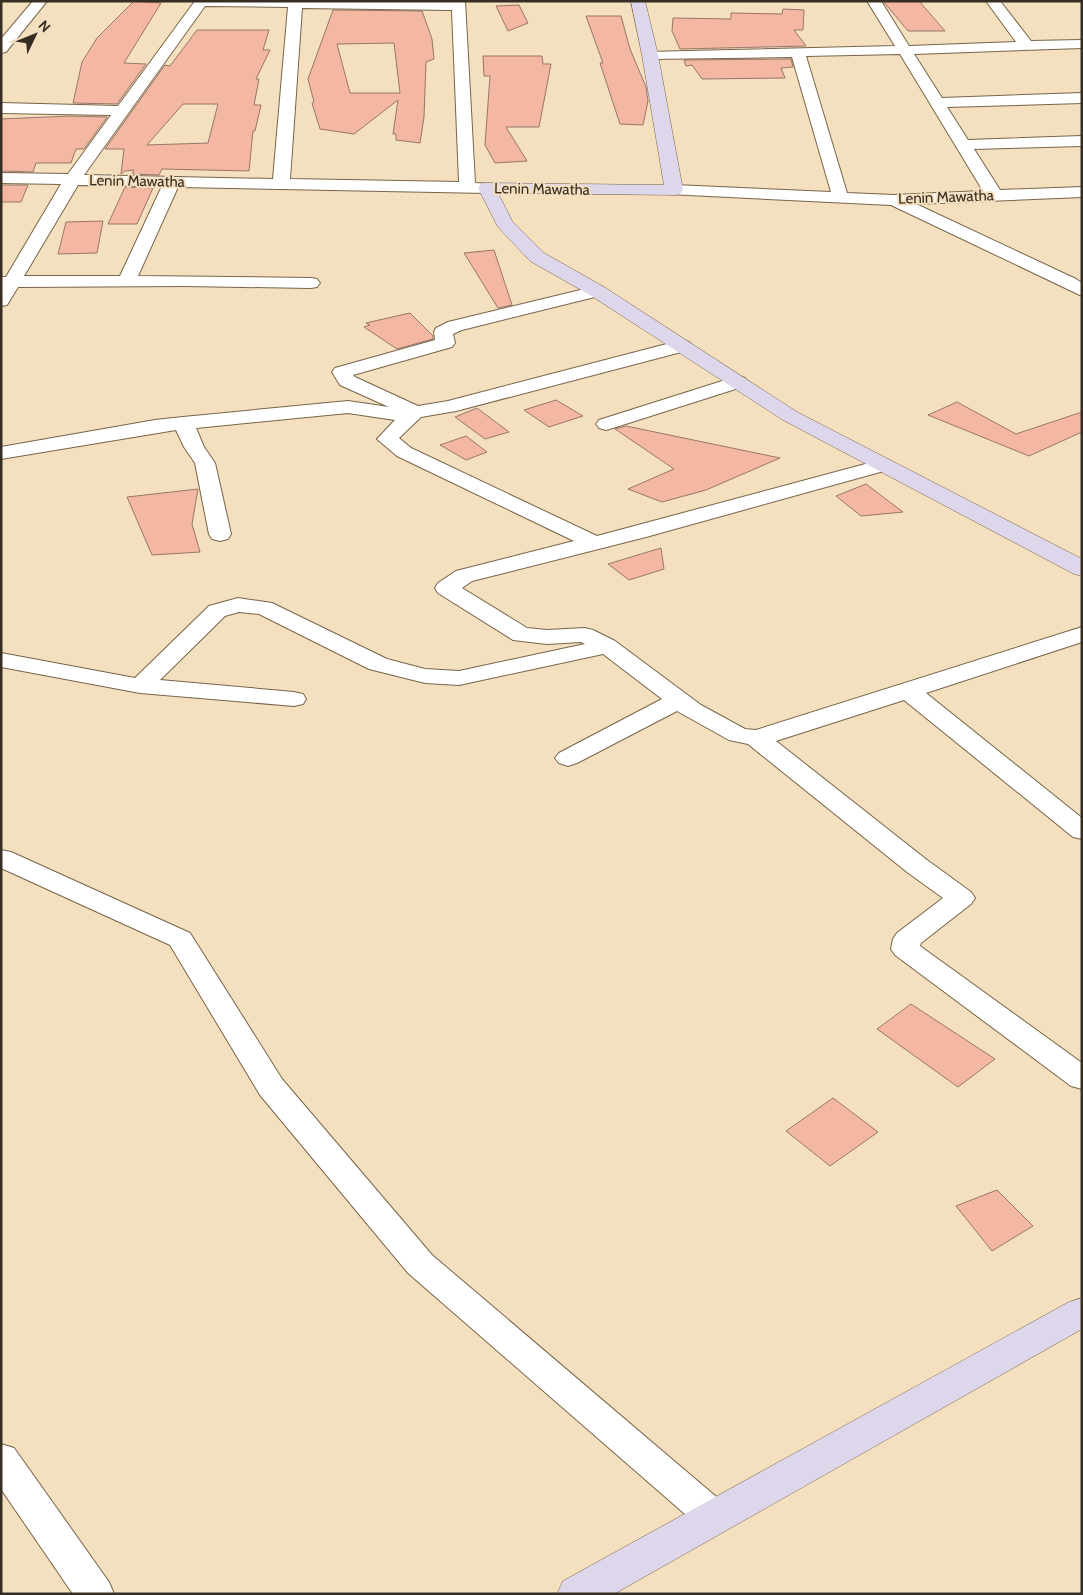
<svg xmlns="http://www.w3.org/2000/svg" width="1083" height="1595" font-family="Cabin,sans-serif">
<rect width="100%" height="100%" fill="#f4dfbf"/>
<g fill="#f3b7a2" stroke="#997669" fill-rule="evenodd">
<polygon points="134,1 161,3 124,63 146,64 117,104 73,103 82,62 97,38"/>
<polygon points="883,1 919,1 945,31 908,31"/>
<polygon points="519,5 528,23 508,31 496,6"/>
<polygon points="783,9 804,10 803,30 794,30 806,46 680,49 672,31 673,18 731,19 731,13 782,14"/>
<path d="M333 10 422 11 432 39 434 59 426 62 424 117 420 143 396 140V134H393L398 100 354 134 320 129 312 103 314 102 308 79ZM394 43 400 93H350L337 44Z"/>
<polygon points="586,16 621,16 630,49 646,87 648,101 643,125 620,124 600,63 603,63"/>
<path d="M197 30H269L263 50H270L256 79H259L254 105H261L255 131H253L249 171 162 169 159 175 132 174 134 170 125 171 121 174 124 149H105L165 65 170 66ZM183 104H218L208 143 147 145Z"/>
<polygon points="483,56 542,56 543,64 551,64 539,127 506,127 527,161 495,163 485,145 490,76 484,76"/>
<polygon points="791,59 793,67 781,68 785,78 702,79 692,65 686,66 684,60"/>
<polygon points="70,116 107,117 84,149 76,149 71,163 36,163 33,172 1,171 1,119"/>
<polygon points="1,185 28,185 21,202 1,202"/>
<polygon points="125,187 153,188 137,224 108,224"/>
<polygon points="103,221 97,253 58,254 66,222"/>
<polygon points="494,250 512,305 498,308 464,253"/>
<polygon points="410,313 433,336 433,339 397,349 364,327 370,325 366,323"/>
<polygon points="556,400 583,416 549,427 524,410"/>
<polygon points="957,402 1016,434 1082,412 1082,432 1029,456 928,415"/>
<polygon points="477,408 509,432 485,439 455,417"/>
<polygon points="626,426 780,458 706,490 662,502 628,489 674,469 615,429"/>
<polygon points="466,436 487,452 466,460 440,445"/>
<polygon points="866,484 903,512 861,516 836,496"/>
<polygon points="198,489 192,524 200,552 152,555 127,497"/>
<polygon points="661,548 664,569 629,580 608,564"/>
<polygon points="911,1004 995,1059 958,1087 877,1029"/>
<polygon points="833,1098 878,1132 830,1166 786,1131"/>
<polygon points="997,1190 1033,1226 992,1251 956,1206"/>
</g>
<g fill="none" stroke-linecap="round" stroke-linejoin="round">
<g stroke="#776548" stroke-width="2">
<g id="street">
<polygon points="33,1 47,1 6,52 1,53 1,39"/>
<path d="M195 1H465L475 183 493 184 495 188 493 192 487 193 178 187 138 276 311 278 317 279 320 283 317 287 311 288 185 286 18 287 7 305 1 306V277H6L61 184 1 183V173L68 174 111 115 1 113V103L118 106ZM205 6 288 7 273 179 84 175ZM302 8 452 10 459 182 290 179ZM78 185 162 186 120 276H24Z"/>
<path d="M867 1H881L909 46 1016 42 986 1H1000L1031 41 1082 40V48L914 54 942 98 1082 93V103L947 107 968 140 1082 136V146L974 149 1000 190 1082 187V197L916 204 1076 279 1082 283V296L891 205 668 194 666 190 668 186 674 185 831 192 792 57 650 59 645 58 643 55 645 52 895 46ZM900 54 983 191 894 195 847 193 806 56Z"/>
<polygon points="597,286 603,287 606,291 603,295 462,330 453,334 455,343 452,347 353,375 355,377 418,406 448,401 682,340 689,342 692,346 689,350 456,411 421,417 399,438 411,448 597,536 884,459 891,461 894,465 891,469 646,537 472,581 462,588 527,628 547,630 585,628 593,630 615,641 701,705 745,729 756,730 1082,627 1082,642 926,693 1082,818 1082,839 1073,837 904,700 776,741 927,860 971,892 975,898 971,904 921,943 920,946 1082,1063 1082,1089 1071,1086 895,955 891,949 893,939 897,933 943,898 907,872 748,744 729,740 677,711 577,763 568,766 559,763 555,758 559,753 662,699 603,654 459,685 425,683 369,669 259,614 239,612 225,616 160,680 294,692 303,694 306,699 303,704 294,706 140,693 1,667 1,653 135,678 209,606 238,598 272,603 387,659 425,669 459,671 585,644 581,642 547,644 513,640 438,593 435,588 438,583 456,571 574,541 397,456 377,439 395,420 348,413 196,428 204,447 215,463 231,534 228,539 220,541 212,539 209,534 195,463 184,447 176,430 1,459 1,447 155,420 183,417 348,401 389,407 340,385 332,372 335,368 435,340 434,332 436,328 448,322"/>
<polygon points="738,376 745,378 748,382 745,386 613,428 606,430 599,428 596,424 599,420"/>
<polygon points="1,850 11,852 190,933 282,1079 432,1255 727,1506 733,1517 727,1528 714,1533 701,1528 408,1273 260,1095 170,945 1,868"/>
<polygon points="1,1444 14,1448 109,1582 114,1594 73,1594 1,1489"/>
</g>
</g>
<g stroke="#776548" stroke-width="1">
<g id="secondary">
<polygon points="631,1 645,1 658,55 683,190 680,194 674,195 498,193 512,221 544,253 604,287 797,412 1082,559 1082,576 1074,574 783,420 590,295 530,261 498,227 478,188 481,184 487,183 664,185 642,55"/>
<polygon points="1082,1298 1082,1329 614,1594 557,1594 563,1581 1069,1302"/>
</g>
</g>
<use href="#street" fill="#fff" fill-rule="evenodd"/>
<use href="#secondary" fill="#ded7ec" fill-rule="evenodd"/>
</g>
<g text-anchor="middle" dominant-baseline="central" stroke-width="4" stroke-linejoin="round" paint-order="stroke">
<g font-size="15" fill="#362e22" stroke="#f4dfbf">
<text transform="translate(137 181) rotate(1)">Lenin Mawatha</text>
<text transform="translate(542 189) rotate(1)">Lenin Mawatha</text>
<text transform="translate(946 197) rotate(-2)">Lenin Mawatha</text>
</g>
</g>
<rect width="1083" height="1595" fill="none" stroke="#362e22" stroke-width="5"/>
<g transform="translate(35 35) rotate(47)" stroke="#f4dfbf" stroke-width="4" paint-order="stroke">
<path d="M0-4L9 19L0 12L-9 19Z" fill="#362e22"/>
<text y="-8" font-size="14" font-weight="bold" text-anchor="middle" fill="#362e22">N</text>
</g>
</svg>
